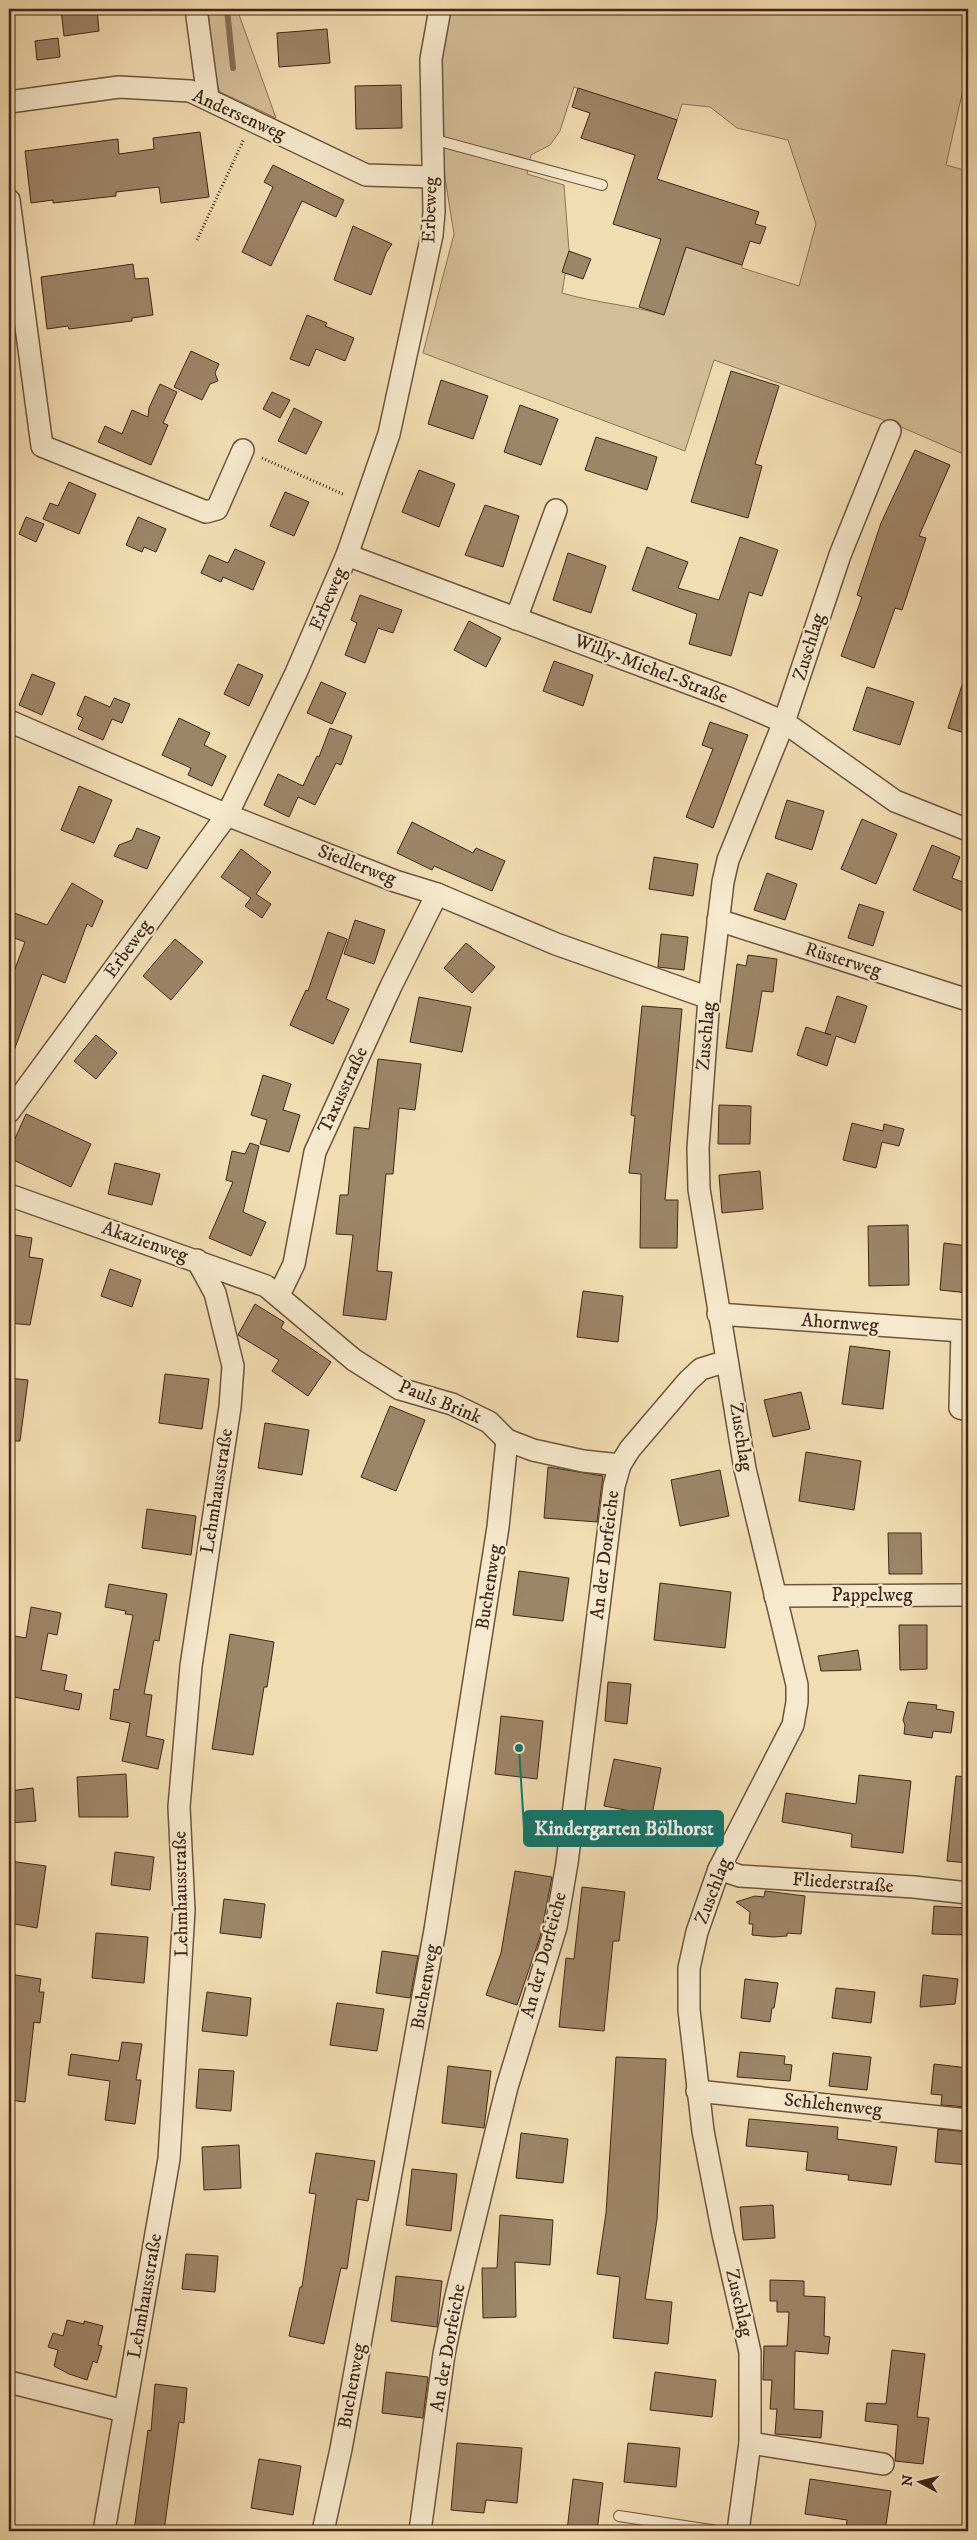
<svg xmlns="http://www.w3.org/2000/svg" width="977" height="2540" font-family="'IM FELL DW Pica',serif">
<rect width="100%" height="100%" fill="#f2ddb2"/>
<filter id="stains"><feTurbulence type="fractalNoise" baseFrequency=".004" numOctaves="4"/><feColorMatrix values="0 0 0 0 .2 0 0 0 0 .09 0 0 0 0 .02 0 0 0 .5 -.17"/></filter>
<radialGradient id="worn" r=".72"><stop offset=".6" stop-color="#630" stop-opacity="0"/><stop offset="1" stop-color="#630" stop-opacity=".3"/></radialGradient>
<g fill="#d4be98" stroke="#8a7258" fill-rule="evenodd">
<polygon points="208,9 237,9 276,118 220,92 215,80"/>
<path d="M449 9H968V67L946 165 968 171V456L892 423 714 360 685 451 423 353 454 234 438 134V89ZM574 87 677 120 682 104 710 107 737 128 788 140 816 224 799 286 742 268V265L686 247 664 315C631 305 596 303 562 293L569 251 564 185 527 174 531 155 550 145 560 131Z"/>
</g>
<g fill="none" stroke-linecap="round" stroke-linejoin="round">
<polyline stroke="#876e55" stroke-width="6" points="227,9 233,68"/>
</g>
<g fill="#9d8568" stroke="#412518">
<polygon points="61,9 97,9 99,31 64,36"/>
<polygon points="327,29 330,63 279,67 277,33"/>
<polygon points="58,38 60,57 37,60 35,41"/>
<polygon points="401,85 402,128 356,129 355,86"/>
<polygon points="578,88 677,120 657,179 759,212 755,224 766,227 760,244 750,241 742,265 686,247 664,315 639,307 661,239 613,224 635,155 581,138 590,113 572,107"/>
<polygon points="200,132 209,197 161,203 159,187 116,192 116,196 53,203 53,200 31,203 25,151 118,139 119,154 154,149 153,138"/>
<polygon points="273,165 344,200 336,217 302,201 271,266 242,252 273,187 264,182"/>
<polygon points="353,226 392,244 386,253 371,295 334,280"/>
<polygon points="569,251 591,259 583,279 562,272"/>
<polygon points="133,264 135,279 148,278 153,315 132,318 132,321 69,329 68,326 47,329 41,277"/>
<polygon points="307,315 327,323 325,326 354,338 345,361 316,349 309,366 290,359"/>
<polygon points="191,351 219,364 215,373 218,381 210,384 202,400 174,387"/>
<polygon points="731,371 779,386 755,464 762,466 748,518 691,502"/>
<polygon points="441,380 488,396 473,439 428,424"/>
<polygon points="160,384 177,392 163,423 168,425 151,465 98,442 105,426 122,434 132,410 148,417 149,408"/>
<polygon points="272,392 290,400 280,418 263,409"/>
<polygon points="520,405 558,419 541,465 504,452"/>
<polygon points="294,408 322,422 306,454 278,441"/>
<polygon points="596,437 657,457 647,490 585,470"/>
<polygon points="915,450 950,465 919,536 926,538 902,610 895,608 874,668 841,656 862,597 857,595 881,523"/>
<polygon points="419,470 455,484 439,527 402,512"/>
<polygon points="69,482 96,494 79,534 43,519 50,503 58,506"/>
<polygon points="285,492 309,502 294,536 270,526"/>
<polygon points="485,505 519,516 503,567 465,555"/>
<polygon points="26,517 44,524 36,542 19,534"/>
<polygon points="138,517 166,529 156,552 144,547 142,552 126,545"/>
<polygon points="740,537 778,550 762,596 749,592 731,656 689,644 697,614 632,590 647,547 688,562 678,588 719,600"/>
<polygon points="235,549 265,562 253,590 223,577 221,582 201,573 209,555 228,563"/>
<polygon points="568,553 606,566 591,613 553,600"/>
<polygon points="360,595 402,610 393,633 378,628 365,663 345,655 357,623 351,620"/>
<polygon points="469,621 501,638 486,667 454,650"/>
<polygon points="554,661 593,675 583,706 543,691"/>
<polygon points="238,664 263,675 249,706 224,694"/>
<polygon points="32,674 55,683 42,715 19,705"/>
<polygon points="965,676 968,676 968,734 948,728"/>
<polygon points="321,682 346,693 332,724 307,713"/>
<polygon points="867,687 914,702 900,745 853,730"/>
<polygon points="85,696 110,707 114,698 130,704 122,723 112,719 103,740 78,729 83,718 77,715"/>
<polygon points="179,718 210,733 204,745 226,756 212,786 188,775 191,768 162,755"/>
<polygon points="710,722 748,735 713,828 686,817 713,749 702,745"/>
<polygon points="330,728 352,736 341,765 336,763 315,805 298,797 289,817 264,805 278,774 303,786 317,756 319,757"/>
<polygon points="79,786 112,800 94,843 61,830"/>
<polygon points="787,800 824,811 812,850 775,838"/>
<polygon points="862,819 897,834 876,884 841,869"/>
<polygon points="412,822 473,853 476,848 505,861 492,891 434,866 432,870 397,853"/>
<polygon points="137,828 160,837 147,869 114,856 119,845 132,840"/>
<polygon points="932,845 960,857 952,878 968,884 968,913 913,890"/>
<polygon points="241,849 271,872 256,894 271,904 262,918 245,906 251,898 221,877"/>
<polygon points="654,857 698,864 693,896 649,889"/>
<polygon points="767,873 797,884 785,920 754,910"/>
<polygon points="72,883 103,901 92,927 87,924 65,983 42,974 11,1059 9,1058 9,985 25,942 9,936 9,911 47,925"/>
<polygon points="859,904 884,912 873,946 848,938"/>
<polygon points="355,920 385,930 374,964 344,954"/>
<polygon points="328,932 347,939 326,999 349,1009 333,1044 290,1025 306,990 308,991"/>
<polygon points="661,934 688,937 684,970 658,967"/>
<polygon points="175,939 203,962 171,1000 143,976"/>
<polygon points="466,943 495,967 472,993 444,968"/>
<polygon points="748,955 777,959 773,992 762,991 752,1052 726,1048 737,964 746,966"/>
<polygon points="837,996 867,1006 855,1043 836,1036 827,1066 797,1055 806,1027 831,1035 825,1033"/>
<polygon points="419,997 471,1007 462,1052 410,1042"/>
<polygon points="642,1006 682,1009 665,1200 678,1200 677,1248 640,1248 641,1174 629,1173 635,1116 631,1115"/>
<polygon points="96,1035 117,1053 96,1079 74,1061"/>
<polygon points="378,1059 421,1064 415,1110 399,1108 393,1174 386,1174 377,1271 392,1272 386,1320 343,1315 353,1235 336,1234 340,1195 348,1195 354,1127 369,1129"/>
<polygon points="263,1075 291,1084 283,1110 300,1115 289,1152 260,1144 267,1120 251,1115"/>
<polygon points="719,1105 751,1106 750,1144 718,1144"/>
<polygon points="26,1114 91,1144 71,1187 9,1158 9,1152"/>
<polygon points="852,1123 883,1131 884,1124 904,1129 899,1146 882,1142 876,1168 843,1160"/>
<polygon points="250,1143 259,1146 243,1212 266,1222 251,1256 209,1238 233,1182 226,1180 232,1151 245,1154"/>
<polygon points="115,1163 160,1174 152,1205 108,1194"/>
<polygon points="760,1171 763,1209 722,1213 719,1175"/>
<polygon points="908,1225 909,1285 869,1286 868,1226"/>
<polygon points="9,1234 32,1238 29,1257 43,1259 30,1325 9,1323 9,1292 13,1268 9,1268"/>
<polygon points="944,1243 968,1246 968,1293 940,1290"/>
<polygon points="110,1269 141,1280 132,1307 101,1296"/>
<polygon points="583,1291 623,1296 618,1342 577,1337"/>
<polygon points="255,1304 284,1322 281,1328 331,1362 308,1396 272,1371 279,1360 238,1335"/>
<polygon points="850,1346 890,1351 883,1409 842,1404"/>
<polygon points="165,1374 209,1379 202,1429 159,1423"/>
<polygon points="9,1378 28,1380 20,1441 9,1441"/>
<polygon points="801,1392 810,1429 773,1437 764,1400"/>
<polygon points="390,1406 425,1420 396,1491 361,1477"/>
<polygon points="265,1423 309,1430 302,1475 258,1468"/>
<polygon points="806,1452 861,1461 854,1510 799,1501"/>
<polygon points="548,1467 603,1476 597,1522 544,1518"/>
<polygon points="720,1470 729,1516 680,1526 671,1480"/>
<polygon points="147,1509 196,1516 191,1555 142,1548"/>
<polygon points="888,1533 921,1533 922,1574 889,1574"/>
<polygon points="519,1571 569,1578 563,1621 513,1615"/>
<polygon points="660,1583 731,1592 725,1648 654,1640"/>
<polygon points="109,1584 167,1594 159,1641 154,1640 144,1694 152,1695 146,1736 164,1740 158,1769 122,1761 130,1723 110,1719 114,1689 119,1690 133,1615 125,1614 126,1611 105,1607"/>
<polygon points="31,1607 61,1613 57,1635 48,1633 41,1670 67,1675 64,1690 82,1694 79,1710 9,1696 9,1635 26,1638"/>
<polygon points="899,1625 927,1625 927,1669 900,1670"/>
<polygon points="230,1634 274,1642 267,1687 264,1687 253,1755 212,1749"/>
<polygon points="858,1650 861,1670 821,1671 818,1656"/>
<polygon points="608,1682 631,1684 627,1724 605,1721"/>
<polygon points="908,1702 937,1705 936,1709 954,1712 951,1733 933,1731 932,1738 904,1734 905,1725 903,1720"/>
<polygon points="501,1716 543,1721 537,1779 495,1774"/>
<polygon points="614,1759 661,1768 652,1815 604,1806"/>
<polygon points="126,1774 128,1817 79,1817 77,1777"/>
<polygon points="859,1775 911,1781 903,1853 851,1847 852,1834 782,1822 786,1793 856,1804"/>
<polygon points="956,1776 968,1777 968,1863 947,1861"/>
<polygon points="33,1788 36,1821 9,1823 9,1791"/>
<polygon points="115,1852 154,1857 150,1890 111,1885"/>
<polygon points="9,1861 46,1866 37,1928 9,1923"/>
<polygon points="515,1871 552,1877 541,1934 517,2005 486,1995 501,1953"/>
<polygon points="582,1887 625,1892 619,1941 613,1941 604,2031 559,2027 566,1958 574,1959"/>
<polygon points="765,1891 805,1896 801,1934 787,1933 787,1936 773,1937 752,1935 753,1924 749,1924 750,1912 736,1902 755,1896 764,1897"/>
<polygon points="224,1899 265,1904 261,1938 220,1933"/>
<polygon points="934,1906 968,1908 968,1935 932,1934"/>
<polygon points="96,1933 148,1937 144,1983 92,1978"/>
<polygon points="382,1951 418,1956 410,1998 376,1993"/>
<polygon points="9,1974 41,1979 39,1992 44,1992 40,2023 34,2022 25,2102 9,2100"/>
<polygon points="923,1975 958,1979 955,2004 920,2007"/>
<polygon points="745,1979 778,1983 774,2008 772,2008 770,2022 741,2018"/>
<polygon points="836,1988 875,1992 871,2023 832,2018"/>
<polygon points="207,1992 251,1998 247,2036 202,2031"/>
<polygon points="337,2003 384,2009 377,2051 330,2045"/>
<polygon points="122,2042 142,2044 136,2080 141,2080 135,2124 105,2120 110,2081 68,2075 71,2054 119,2061"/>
<polygon points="740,2052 785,2056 784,2064 792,2065 790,2081 737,2077"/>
<polygon points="833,2053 871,2057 867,2090 829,2086"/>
<polygon points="616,2057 666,2059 657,2219 645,2299 672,2302 668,2344 613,2338 620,2277 597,2274 606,2213"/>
<polygon points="934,2064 968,2068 968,2107 941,2105 942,2095 931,2094"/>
<polygon points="448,2066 491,2071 484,2128 442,2123"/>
<polygon points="199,2069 234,2071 231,2111 196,2108"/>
<polygon points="749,2119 838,2127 837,2139 897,2147 891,2185 848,2180 849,2175 806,2170 808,2152 746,2146"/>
<polygon points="938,2129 968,2132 968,2165 935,2162"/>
<polygon points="521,2133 568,2139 563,2183 516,2178"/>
<polygon points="239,2145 241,2188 204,2190 202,2147"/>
<polygon points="316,2153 375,2161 368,2201 357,2199 347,2269 341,2268 324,2344 289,2336 300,2287 302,2287 316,2194 309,2193"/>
<polygon points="412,2169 457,2174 451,2231 406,2225"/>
<polygon points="773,2205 775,2238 743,2240 740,2207"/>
<polygon points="500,2215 553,2220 550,2265 515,2262 516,2317 483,2318 482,2268 497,2268"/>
<polygon points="186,2254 218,2256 215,2292 182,2289"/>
<polygon points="396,2276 442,2281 437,2327 391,2321"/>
<polygon points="770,2280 804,2281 804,2296 825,2297 824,2336 830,2337 828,2354 795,2351 794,2409 823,2411 821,2438 775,2434 777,2409 770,2409 772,2380 763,2380 764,2346 787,2346 789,2312 777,2312 777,2301 770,2301"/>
<polygon points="67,2320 84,2324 84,2321 103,2326 98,2345 102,2346 97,2363 93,2361 87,2380 69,2374 54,2366 58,2350 48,2347 53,2333 63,2336"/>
<polygon points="892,2350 925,2354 917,2417 929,2418 923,2464 895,2461 898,2425 865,2421 867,2403 886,2404"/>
<polygon points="386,2372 428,2377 423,2418 382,2413"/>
<polygon points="655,2372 716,2380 712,2417 650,2410"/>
<polygon points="155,2384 187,2388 184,2423 179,2422 164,2531 134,2531 148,2430 151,2431"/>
<polygon points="457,2443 522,2448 517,2503 486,2500 484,2513 451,2510"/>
<polygon points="628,2443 680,2448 676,2487 624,2482"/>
<polygon points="259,2459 301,2466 293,2515 251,2508"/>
<polygon points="573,2479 603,2483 597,2531 567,2531"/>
<polygon points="810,2479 891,2491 885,2531 846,2531 847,2520 805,2514"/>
</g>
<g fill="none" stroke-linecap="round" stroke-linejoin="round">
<g stroke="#6d533e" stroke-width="12">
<g id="service">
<polyline points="432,139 602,185"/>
<polyline points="619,2516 717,2531"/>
</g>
</g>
<g stroke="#6d533e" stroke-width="24">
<g id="minor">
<polyline points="196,9 208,98"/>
<polyline points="9,102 119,87 190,91 366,175 432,177"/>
<polyline points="9,200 42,446 206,512 217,509 243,450"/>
<polyline points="347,555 728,698 784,722 895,801 968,830"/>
<polyline points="516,619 556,510"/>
<polyline points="9,721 227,815 395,881 437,894 556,944 709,998"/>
<polyline points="718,920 968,1000"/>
<polyline points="9,1112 227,815 296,673 347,555 389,434 432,235 434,212 431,59 440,9"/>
<polyline points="9,1195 266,1286 354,1360 400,1389 452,1404 489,1422 507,1440 533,1450 583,1461 620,1465"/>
<polyline points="279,1295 294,1264 315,1152 391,986 437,894"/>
<polyline points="718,1314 962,1331 960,1408 968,1410"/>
<polyline points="775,1596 968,1595"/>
<polyline points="719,1869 740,1876 914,1887 968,1893"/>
<polyline points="697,2091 968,2120"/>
<polyline points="9,2382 124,2411"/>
<polyline points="750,2443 883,2464"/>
<polyline points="104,2531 169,2159 184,1910 179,1807 191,1666 230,1407 233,1366 215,1293 197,1260"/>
<polyline points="323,2531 341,2449 435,1930 498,1527 507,1440"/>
<polyline points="420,2531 444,2354 455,2300 507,2087 556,1927 567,1863 614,1486 620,1465 630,1449 688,1381 701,1369 727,1361"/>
<polyline points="738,2531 750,2443 750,2352 723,2234 703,2131 689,2010 689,1968 697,1932 719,1869 793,1725 797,1702 797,1685 745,1469 699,1189 698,1148 709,998 723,882 728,860 784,722 840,555 890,431"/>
</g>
</g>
<g stroke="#412518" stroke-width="3" stroke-dasharray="1 2.5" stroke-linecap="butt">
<polyline points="197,240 244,139"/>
<polyline points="262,458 345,495"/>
</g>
<use href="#service" stroke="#f7e9cd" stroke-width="10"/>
<use href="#minor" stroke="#f7e9cd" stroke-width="21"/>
</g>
<g text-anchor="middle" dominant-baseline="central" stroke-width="4.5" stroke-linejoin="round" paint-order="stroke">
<g font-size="19" fill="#412518" stroke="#f7e9cd">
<text transform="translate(239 115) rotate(24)">Andersenweg</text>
<text transform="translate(430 210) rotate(-88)">Erbeweg</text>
<text transform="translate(328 599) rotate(-67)">Erbeweg</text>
<text transform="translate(809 647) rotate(-73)">Zuschlag</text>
<text transform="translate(651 669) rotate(21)">Willy-Michel-Straße</text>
<text transform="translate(357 865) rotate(21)">Siedlerweg</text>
<text transform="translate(128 949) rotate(-54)">Erbeweg</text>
<text transform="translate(843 960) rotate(17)">Rüsterweg</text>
<text transform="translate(706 1036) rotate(-85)">Zuschlag</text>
<text transform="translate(343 1090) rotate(-65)">Taxusstraße</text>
<text transform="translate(145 1242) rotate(19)">Akazienweg</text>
<text transform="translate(840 1323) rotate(4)">Ahornweg</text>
<text transform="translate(440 1402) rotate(22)">Pauls Brink</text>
<text transform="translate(741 1437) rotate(81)">Zuschlag</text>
<text transform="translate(217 1491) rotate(-81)">Lehmhausstraße</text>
<text transform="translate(605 1555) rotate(-83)">An der Dorfeiche</text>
<text transform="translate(489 1587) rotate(-81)">Buchenweg</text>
<text x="872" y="1595">Pappelweg</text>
<text transform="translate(843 1883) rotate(4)">Fliederstraße</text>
<text transform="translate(713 1891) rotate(-69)">Zuschlag</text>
<text transform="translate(181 1894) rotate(-91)">Lehmhausstraße</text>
<text transform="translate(544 1955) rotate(-75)">An der Dorfeiche</text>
<text transform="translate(425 1987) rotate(-80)">Buchenweg</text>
<text transform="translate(833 2105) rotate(6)">Schlehenweg</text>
<text transform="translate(145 2296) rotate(-80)">Lehmhausstraße</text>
<text transform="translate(739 2303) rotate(77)">Zuschlag</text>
<text transform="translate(448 2348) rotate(-80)">An der Dorfeiche</text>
<text transform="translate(352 2386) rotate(-80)">Buchenweg</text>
</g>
</g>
<path fill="none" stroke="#0f766e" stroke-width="2" d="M519 1748L524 1828"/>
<circle fill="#0f766e" stroke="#f7e9cd" stroke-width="2" cx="519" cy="1748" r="5"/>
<rect fill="#0f766e" stroke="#0f766e" stroke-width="2" x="524" y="1811" width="199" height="35" rx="5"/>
<g font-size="20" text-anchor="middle" font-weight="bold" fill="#fff">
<text x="624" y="1835">Kindergarten Bölhorst</text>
</g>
<rect width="977" height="2540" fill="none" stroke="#f2ddb2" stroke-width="30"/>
<rect x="10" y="10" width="957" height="2520" fill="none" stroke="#412518" stroke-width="2.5"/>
<rect x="15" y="15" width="947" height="2510" fill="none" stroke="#412518"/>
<g transform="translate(920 2482) rotate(277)" stroke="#f7e9cd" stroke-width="4" paint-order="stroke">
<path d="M0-4L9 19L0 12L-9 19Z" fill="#412518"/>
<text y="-8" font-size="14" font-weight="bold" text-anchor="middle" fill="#412518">N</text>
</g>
<rect width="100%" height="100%" filter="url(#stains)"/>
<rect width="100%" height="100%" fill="url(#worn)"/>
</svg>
